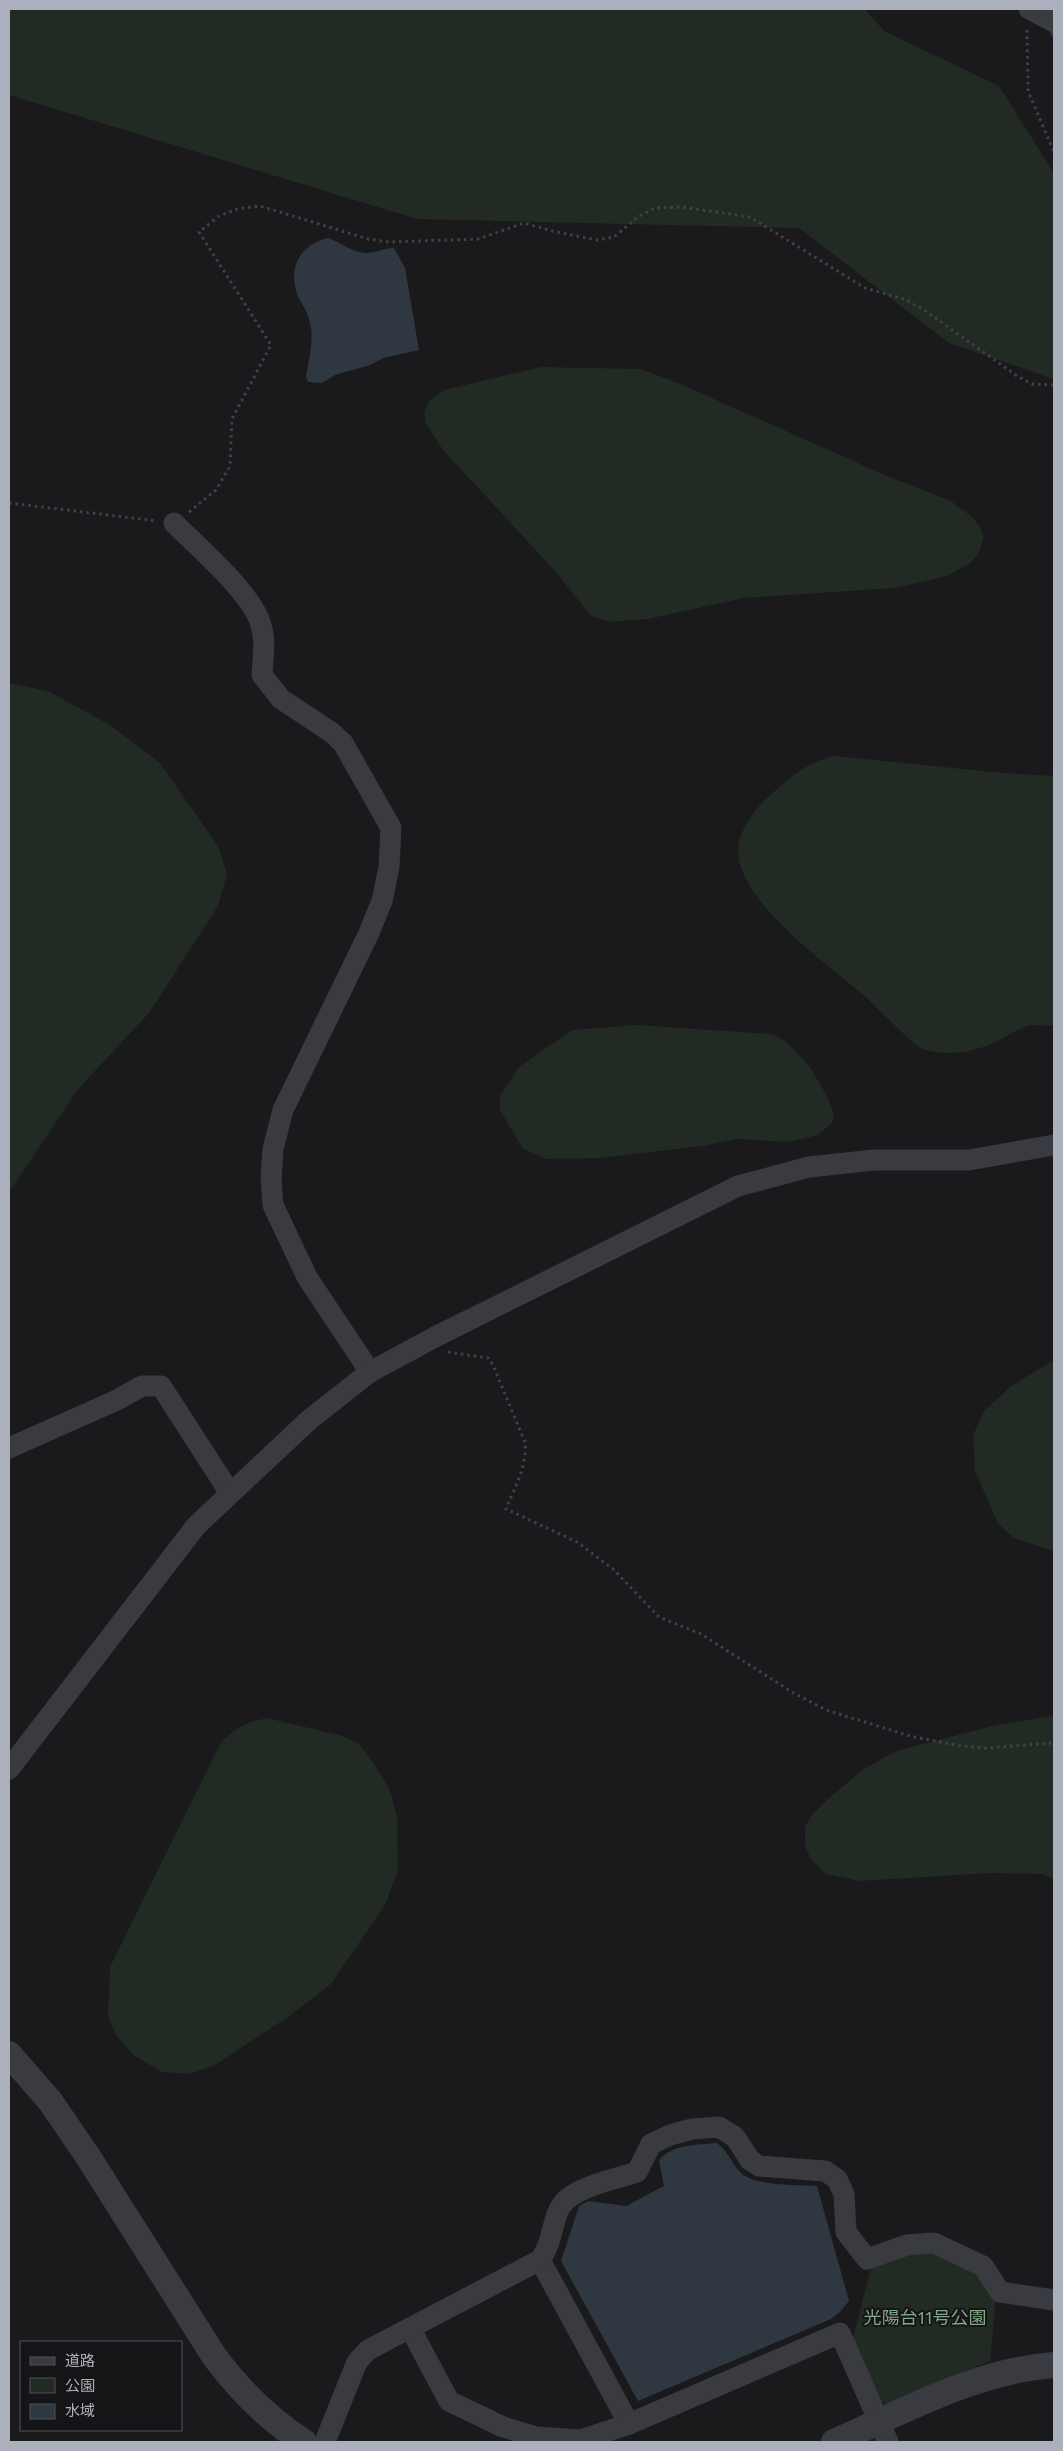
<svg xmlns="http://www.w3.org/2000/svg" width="1063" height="2451" font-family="Figtree,'Noto Sans JP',sans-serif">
<rect width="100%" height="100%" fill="#1a191c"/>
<g fill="#212a23">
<polygon points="9,9 865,9 884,31 999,86 1054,173 1054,379 949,343 799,228 417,219 9,95"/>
<polygon points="541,367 641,369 683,385 887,476 951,501 972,517 979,525 984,537 979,553 970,563 947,576 895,588 744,598 648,619 609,622 591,616 555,571 443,450 426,424 424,412 430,401 444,390"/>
<polygon points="9,683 48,691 110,725 160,763 218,846 227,874 218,906 149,1013 78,1089 9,1192"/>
<path d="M835 756 1003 773 1054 776V1026C1045 1026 1033 1024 1024 1027 1013 1031 1004 1039 994 1043 973 1052 945 1057 923 1049 913 1046 874 1004 862 994 826 963 738 901 738 851 738 832 753 811 766 799 788 779 805 762 835 756Z"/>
<polygon points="636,1025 773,1034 787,1042 810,1067 827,1096 834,1114 832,1123 818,1135 790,1142 738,1139 702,1146 600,1158 545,1159 523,1149 500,1110 500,1095 519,1067 572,1030"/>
<polygon points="1054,1360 1054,1551 1014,1538 998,1524 975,1471 973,1435 984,1411 1011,1386"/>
<polygon points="1054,1716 1054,1878 1041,1874 991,1873 859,1881 826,1874 810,1858 805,1845 805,1827 811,1816 827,1800 862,1770 896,1751 996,1725"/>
<path d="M267 1718 343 1736 359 1744 373 1762 390 1790 397 1818 398 1870 385 1905 331 1984 288 2017 215 2065 189 2074 162 2072 133 2055 116 2035 108 2016 110 1967 220 1744C233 1728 246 1722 267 1718Z"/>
<polygon points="910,2250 933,2251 978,2272 996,2298 990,2361 887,2404 879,2401 852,2342 872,2264"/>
</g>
<g fill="#2f3841">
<path d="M328 238C340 242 353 253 366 253 375 253 384 248 394 248L405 268 419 350 383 358 370 365 335 375 322 383 308 382 306 377C309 358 315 337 309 319 307 309 298 300 296 290 289 263 303 244 328 238Z"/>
<path d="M717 2143C728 2151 732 2164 741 2173 754 2186 799 2185 817 2186L849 2301 840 2312 831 2319 638 2401 561 2261 579 2206 588 2201 626 2206 664 2186 659 2160C673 2144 697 2145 717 2143Z"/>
</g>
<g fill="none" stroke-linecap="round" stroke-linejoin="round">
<polyline stroke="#2f3841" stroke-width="5.5" points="1053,33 1054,34"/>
<g stroke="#404248" stroke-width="3" stroke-dasharray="2.5 4" stroke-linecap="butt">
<polyline points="1027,30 1028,91 1054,152"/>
<polyline points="9,503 157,521"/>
<polyline points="189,512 216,490 230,466 232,419 271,345 199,232 219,216 237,209 260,206 368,239 389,242 478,239 524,223 552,231 597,240 614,237 639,216 655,208 682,207 750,217 865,288 904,299 924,310 1017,376 1032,384 1054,385"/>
<path d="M448 1352 488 1358 493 1365 525 1442C528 1464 514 1489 506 1509L577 1542 613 1569 659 1617 701 1634 792 1692 826 1710 910 1736 961 1746 985 1748 1054 1743"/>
</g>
<g stroke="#3a3b41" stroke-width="21">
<polyline points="1029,9 1054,22"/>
<path d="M174 523C198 547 253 594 261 625 266 641 263 658 262 675L281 699 331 732 343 743 391 828 389 867 382 901 368 935 283 1110 273 1149 271 1179 273 1205 307 1277 370 1372"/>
<polyline points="9,1448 117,1400 142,1386 161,1386 230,1493"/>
<polyline points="9,1769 196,1526 309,1420 370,1372 435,1337 738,1186 809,1167 874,1160 969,1160 1054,1145"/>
<polyline points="540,2260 629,2424"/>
<polyline points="410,2328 449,2401 503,2427 536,2437 581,2440 629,2424 840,2333 888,2442"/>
<path d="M325 2442 357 2362 368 2350 540 2260C554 2241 551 2221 561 2206 573 2187 616 2179 637 2172L651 2144 670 2135 692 2129 719 2127 735 2137 750 2160 759 2166 825 2171 837 2179 844 2194 846 2232 867 2259 907 2245 934 2243 983 2266 1000 2292 1054 2300"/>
</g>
<g stroke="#3a3b41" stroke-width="26">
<path d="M9 2054 50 2101 87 2155 214 2356C240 2391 268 2419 304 2442"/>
<path d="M834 2442C905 2411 975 2371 1054 2365"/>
</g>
</g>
<g text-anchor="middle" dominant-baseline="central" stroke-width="4" stroke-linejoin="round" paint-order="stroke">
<g font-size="18" fill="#82a786" stroke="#151417">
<text x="925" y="2318">光陽台11号公園</text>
</g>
</g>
<rect width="1063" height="2451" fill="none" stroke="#acb0bc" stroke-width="20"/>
<rect x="20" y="2341" width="162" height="90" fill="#151417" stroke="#515259"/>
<rect x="30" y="2357" width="25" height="8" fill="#3a3b41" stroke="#515259"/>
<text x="65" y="2366" font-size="15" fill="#acb0bc">道路</text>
<rect x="30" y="2378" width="25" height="15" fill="#212a23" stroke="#515259"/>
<text x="65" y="2391" font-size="15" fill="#acb0bc">公園</text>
<rect x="30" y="2404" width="25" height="15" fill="#2f3841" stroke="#515259"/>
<text x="65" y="2416" font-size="15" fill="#acb0bc">水域</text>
</svg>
